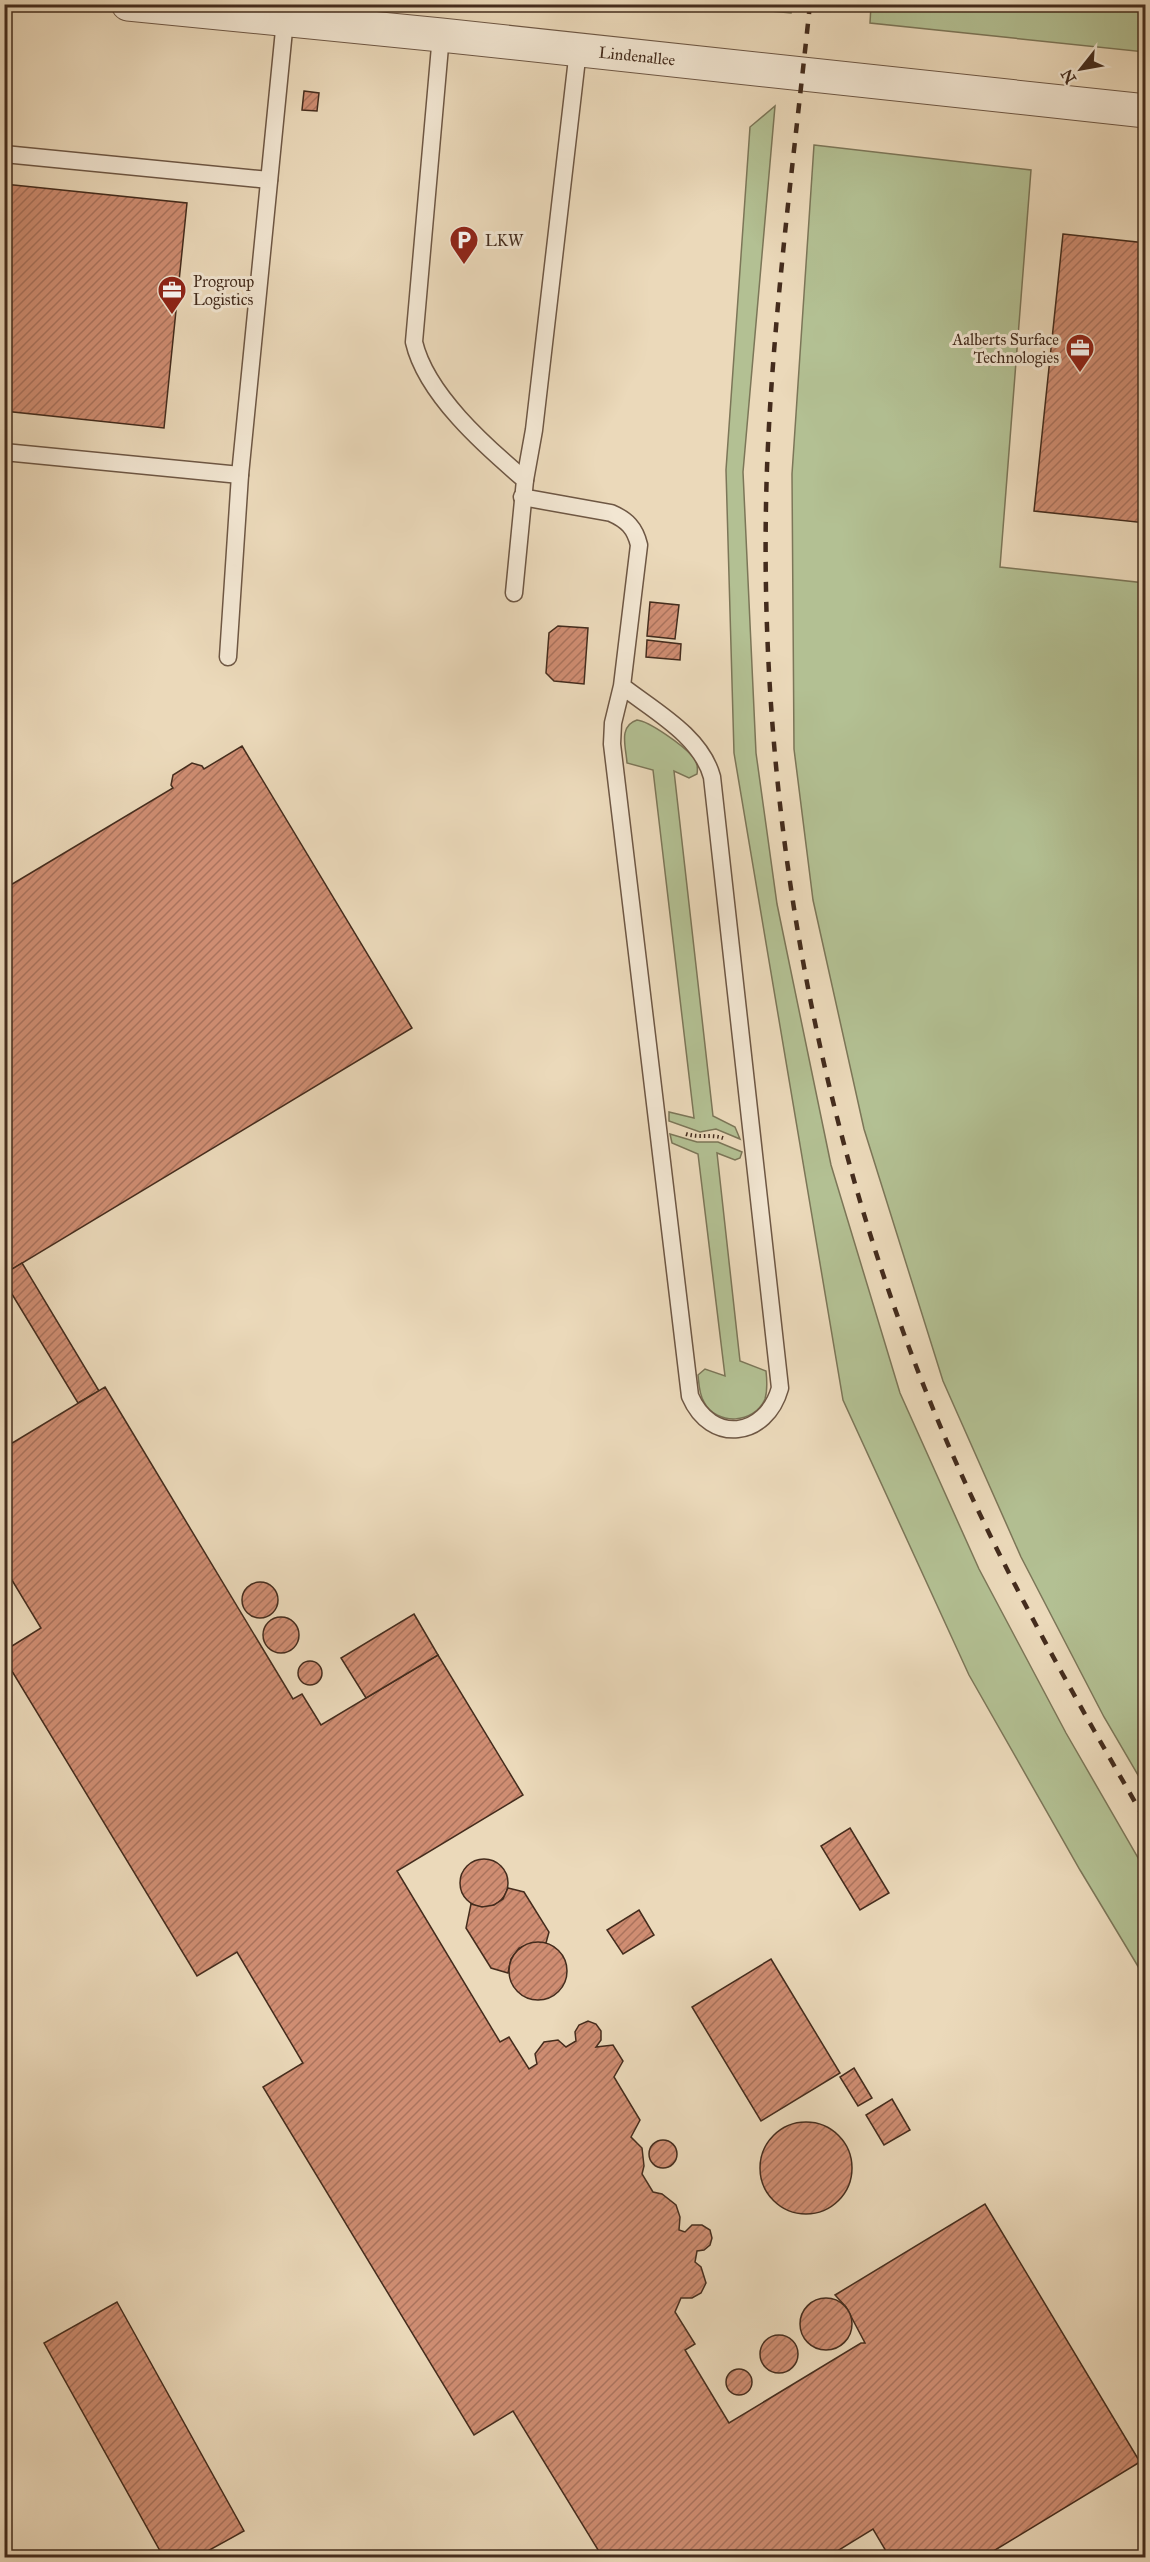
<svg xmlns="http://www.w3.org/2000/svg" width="1150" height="2562" font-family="'IM FELL Great Primer',serif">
<defs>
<pattern id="building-hatch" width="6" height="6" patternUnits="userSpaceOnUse" patternTransform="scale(1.5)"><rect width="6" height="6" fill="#cf8d72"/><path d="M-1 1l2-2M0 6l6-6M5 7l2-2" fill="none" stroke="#aa735d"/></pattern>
</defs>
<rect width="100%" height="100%" fill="#ebd9ba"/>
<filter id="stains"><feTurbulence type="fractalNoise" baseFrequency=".00333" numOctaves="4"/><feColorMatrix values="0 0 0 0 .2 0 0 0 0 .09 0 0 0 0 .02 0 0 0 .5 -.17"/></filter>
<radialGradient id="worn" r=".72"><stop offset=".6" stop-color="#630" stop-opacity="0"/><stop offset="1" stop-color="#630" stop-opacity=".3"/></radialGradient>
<g fill="#b3c093" stroke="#7c7658" stroke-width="1.5">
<polygon points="708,5 792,4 792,5 791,13"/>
<polygon points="871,5 1145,5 1145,52 870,23"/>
<polygon points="775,106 743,472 756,753 777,904 831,1165 900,1393 979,1569 1066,1733 1145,1870 1145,1978 1080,1870 969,1675 843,1400 734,753 726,470 750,127"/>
<polygon points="814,145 1031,170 1000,567 1145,583 1145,1787 1104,1717 1021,1557 943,1381 864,1129 813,900 794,749 792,474"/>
<path d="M637 720C649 721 684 746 692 756 697 761 698 768 697 774L689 778 674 771 713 1116 735 1127 740 1139 716 1129 700 1132 669 1121V1112L694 1118 653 770 627 763C626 747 618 726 637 720Z"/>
<path d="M670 1134 697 1142H718L742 1152 740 1158 735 1160 717 1153 740 1361 766 1371C767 1380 768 1389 765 1399 754 1424 717 1426 704 1402 699 1394 699 1384 698 1375L705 1369 725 1376 698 1154 672 1143Z"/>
</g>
<g fill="url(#building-hatch)" stroke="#442c1d" stroke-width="1.5">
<polygon points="304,91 319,93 317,111 302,110"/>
<polygon points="4,184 187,203 164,428 4,411"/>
<polygon points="1063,234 1146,243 1146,523 1034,511"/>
<polygon points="650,602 679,605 675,639 647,636"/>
<polygon points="558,626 588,628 584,684 554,681 546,673 549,633"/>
<polygon points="647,640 681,644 680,660 646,657"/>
<polygon points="242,746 412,1028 4,1274 4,889 173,788 171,785 173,775 192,763 202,766 204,769"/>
<polygon points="22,1263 99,1391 78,1403 4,1281 4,1274"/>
<polygon points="105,1387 293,1699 302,1694 321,1725 438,1655 523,1795 397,1871 500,2042 509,2037 529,2069 537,2064 535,2054 544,2042 558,2040 566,2047 576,2041 575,2032 579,2025 588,2021 596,2024 601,2031 601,2040 596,2047 613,2045 623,2061 614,2077 640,2120 631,2137 642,2148 644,2166 642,2174 653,2192 662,2194 676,2205 680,2217 679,2230 685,2232 692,2225 702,2225 710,2230 712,2238 710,2245 704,2250 697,2251 695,2262 701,2267 706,2283 701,2293 692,2298 681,2298 675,2312 695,2344 685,2350 729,2423 861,2343 865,2343 846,2307 835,2295 985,2204 1140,2462 982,2558 890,2558 873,2529 826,2558 603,2558 513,2411 474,2435 263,2087 303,2063 237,1952 197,1976 4,1658 4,1651 41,1628 4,1567 4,1448"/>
<circle cx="260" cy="1600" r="18"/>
<polygon points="414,1614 438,1655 366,1698 341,1658"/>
<circle cx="281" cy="1635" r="18"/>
<circle cx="310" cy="1673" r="12"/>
<polygon points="850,1828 889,1893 860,1910 821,1846"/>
<circle cx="484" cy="1883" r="24"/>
<polygon points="508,1888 524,1892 549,1932 546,1943 532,1943 519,1948 511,1959 508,1973 491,1968 466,1928 471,1904 482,1907 494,1905 503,1899"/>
<polygon points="639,1910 654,1935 623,1954 607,1930"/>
<circle cx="538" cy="1971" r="29"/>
<polygon points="771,1959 840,2073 761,2121 692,2007"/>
<polygon points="854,2068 872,2098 858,2106 840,2077"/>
<polygon points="892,2099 910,2130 884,2145 866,2115"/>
<circle cx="806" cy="2168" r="46"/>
<circle cx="663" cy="2154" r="14"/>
<circle cx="826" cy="2324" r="26"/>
<polygon points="117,2302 244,2531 195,2558 164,2558 44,2343"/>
<circle cx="779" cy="2354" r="19"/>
<circle cx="739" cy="2382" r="13"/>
</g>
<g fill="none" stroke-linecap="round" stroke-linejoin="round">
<g stroke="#6e5744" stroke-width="19">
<g id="service">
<path d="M441 35 414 342C426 394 485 446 525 480L514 593"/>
<polyline points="4,154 269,180"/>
<polyline points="4,452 240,475"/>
<polyline points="525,480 534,430 578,50"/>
<path d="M522 497 611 513C627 520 635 528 639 545L622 686 613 723 612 744 690 1396C711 1445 766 1438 780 1388L712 777C701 736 654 711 622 686"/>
<polyline points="228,657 240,475 285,20"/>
</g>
</g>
<g stroke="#6e5744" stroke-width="35">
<polyline id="minor" points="128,4 441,35 1146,111"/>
</g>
<path stroke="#442c1d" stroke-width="4" stroke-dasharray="1.5 3" stroke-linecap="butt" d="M686 1134C699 1138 711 1134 723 1138"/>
<use href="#service" stroke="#f2e6d2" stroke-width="16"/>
<use href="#minor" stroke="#f2e6d2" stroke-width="33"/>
<path stroke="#442c1d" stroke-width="4.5" stroke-dasharray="10 10" stroke-linecap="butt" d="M810 4C794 158 773 313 767 468 756 780 810 1100 925 1389 985 1540 1065 1681 1146 1821"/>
</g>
<defs>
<g id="parking-pin" transform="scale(1.5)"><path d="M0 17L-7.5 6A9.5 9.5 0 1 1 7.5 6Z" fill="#8f2418" stroke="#f2e6d2"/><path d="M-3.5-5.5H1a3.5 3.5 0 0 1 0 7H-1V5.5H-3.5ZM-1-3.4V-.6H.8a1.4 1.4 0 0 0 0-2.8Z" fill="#fff"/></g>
<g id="office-pin" transform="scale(1.5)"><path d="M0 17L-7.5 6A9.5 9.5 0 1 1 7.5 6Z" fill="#8f2418" stroke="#f2e6d2"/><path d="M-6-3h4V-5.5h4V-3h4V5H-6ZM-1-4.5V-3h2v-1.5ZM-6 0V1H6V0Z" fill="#fff"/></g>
</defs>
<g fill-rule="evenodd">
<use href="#parking-pin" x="464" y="240"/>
<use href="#office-pin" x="172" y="290"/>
<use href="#office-pin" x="1080" y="348"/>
</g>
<g text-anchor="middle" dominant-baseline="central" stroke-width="6" stroke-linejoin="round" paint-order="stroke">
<g font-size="16" fill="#442c1d" stroke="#f2e6d2">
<text transform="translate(637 56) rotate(6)">Lindenallee</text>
</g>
<g font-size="16" fill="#442c1d" stroke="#f2e6d2" text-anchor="start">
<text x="485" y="240">LKW</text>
<text x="193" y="281">Progroup<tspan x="193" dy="18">Logistics</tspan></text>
<text x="1059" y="339" text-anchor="end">Aalberts Surface<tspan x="1059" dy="18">Technologies</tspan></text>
</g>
</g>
<rect width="1150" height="2562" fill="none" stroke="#ebd9ba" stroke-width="24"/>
<rect x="6" y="6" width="1138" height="2550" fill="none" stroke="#442c1d" stroke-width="3"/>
<rect x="12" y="12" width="1126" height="2538" fill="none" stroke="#442c1d" stroke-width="1.5"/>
<g transform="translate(1081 69) rotate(239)" stroke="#f2e6d2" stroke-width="4.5" paint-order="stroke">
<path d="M0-4.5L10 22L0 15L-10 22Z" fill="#442c1d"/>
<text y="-9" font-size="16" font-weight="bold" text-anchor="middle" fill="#442c1d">N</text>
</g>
<rect width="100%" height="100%" filter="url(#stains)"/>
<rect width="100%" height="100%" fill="url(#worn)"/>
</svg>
